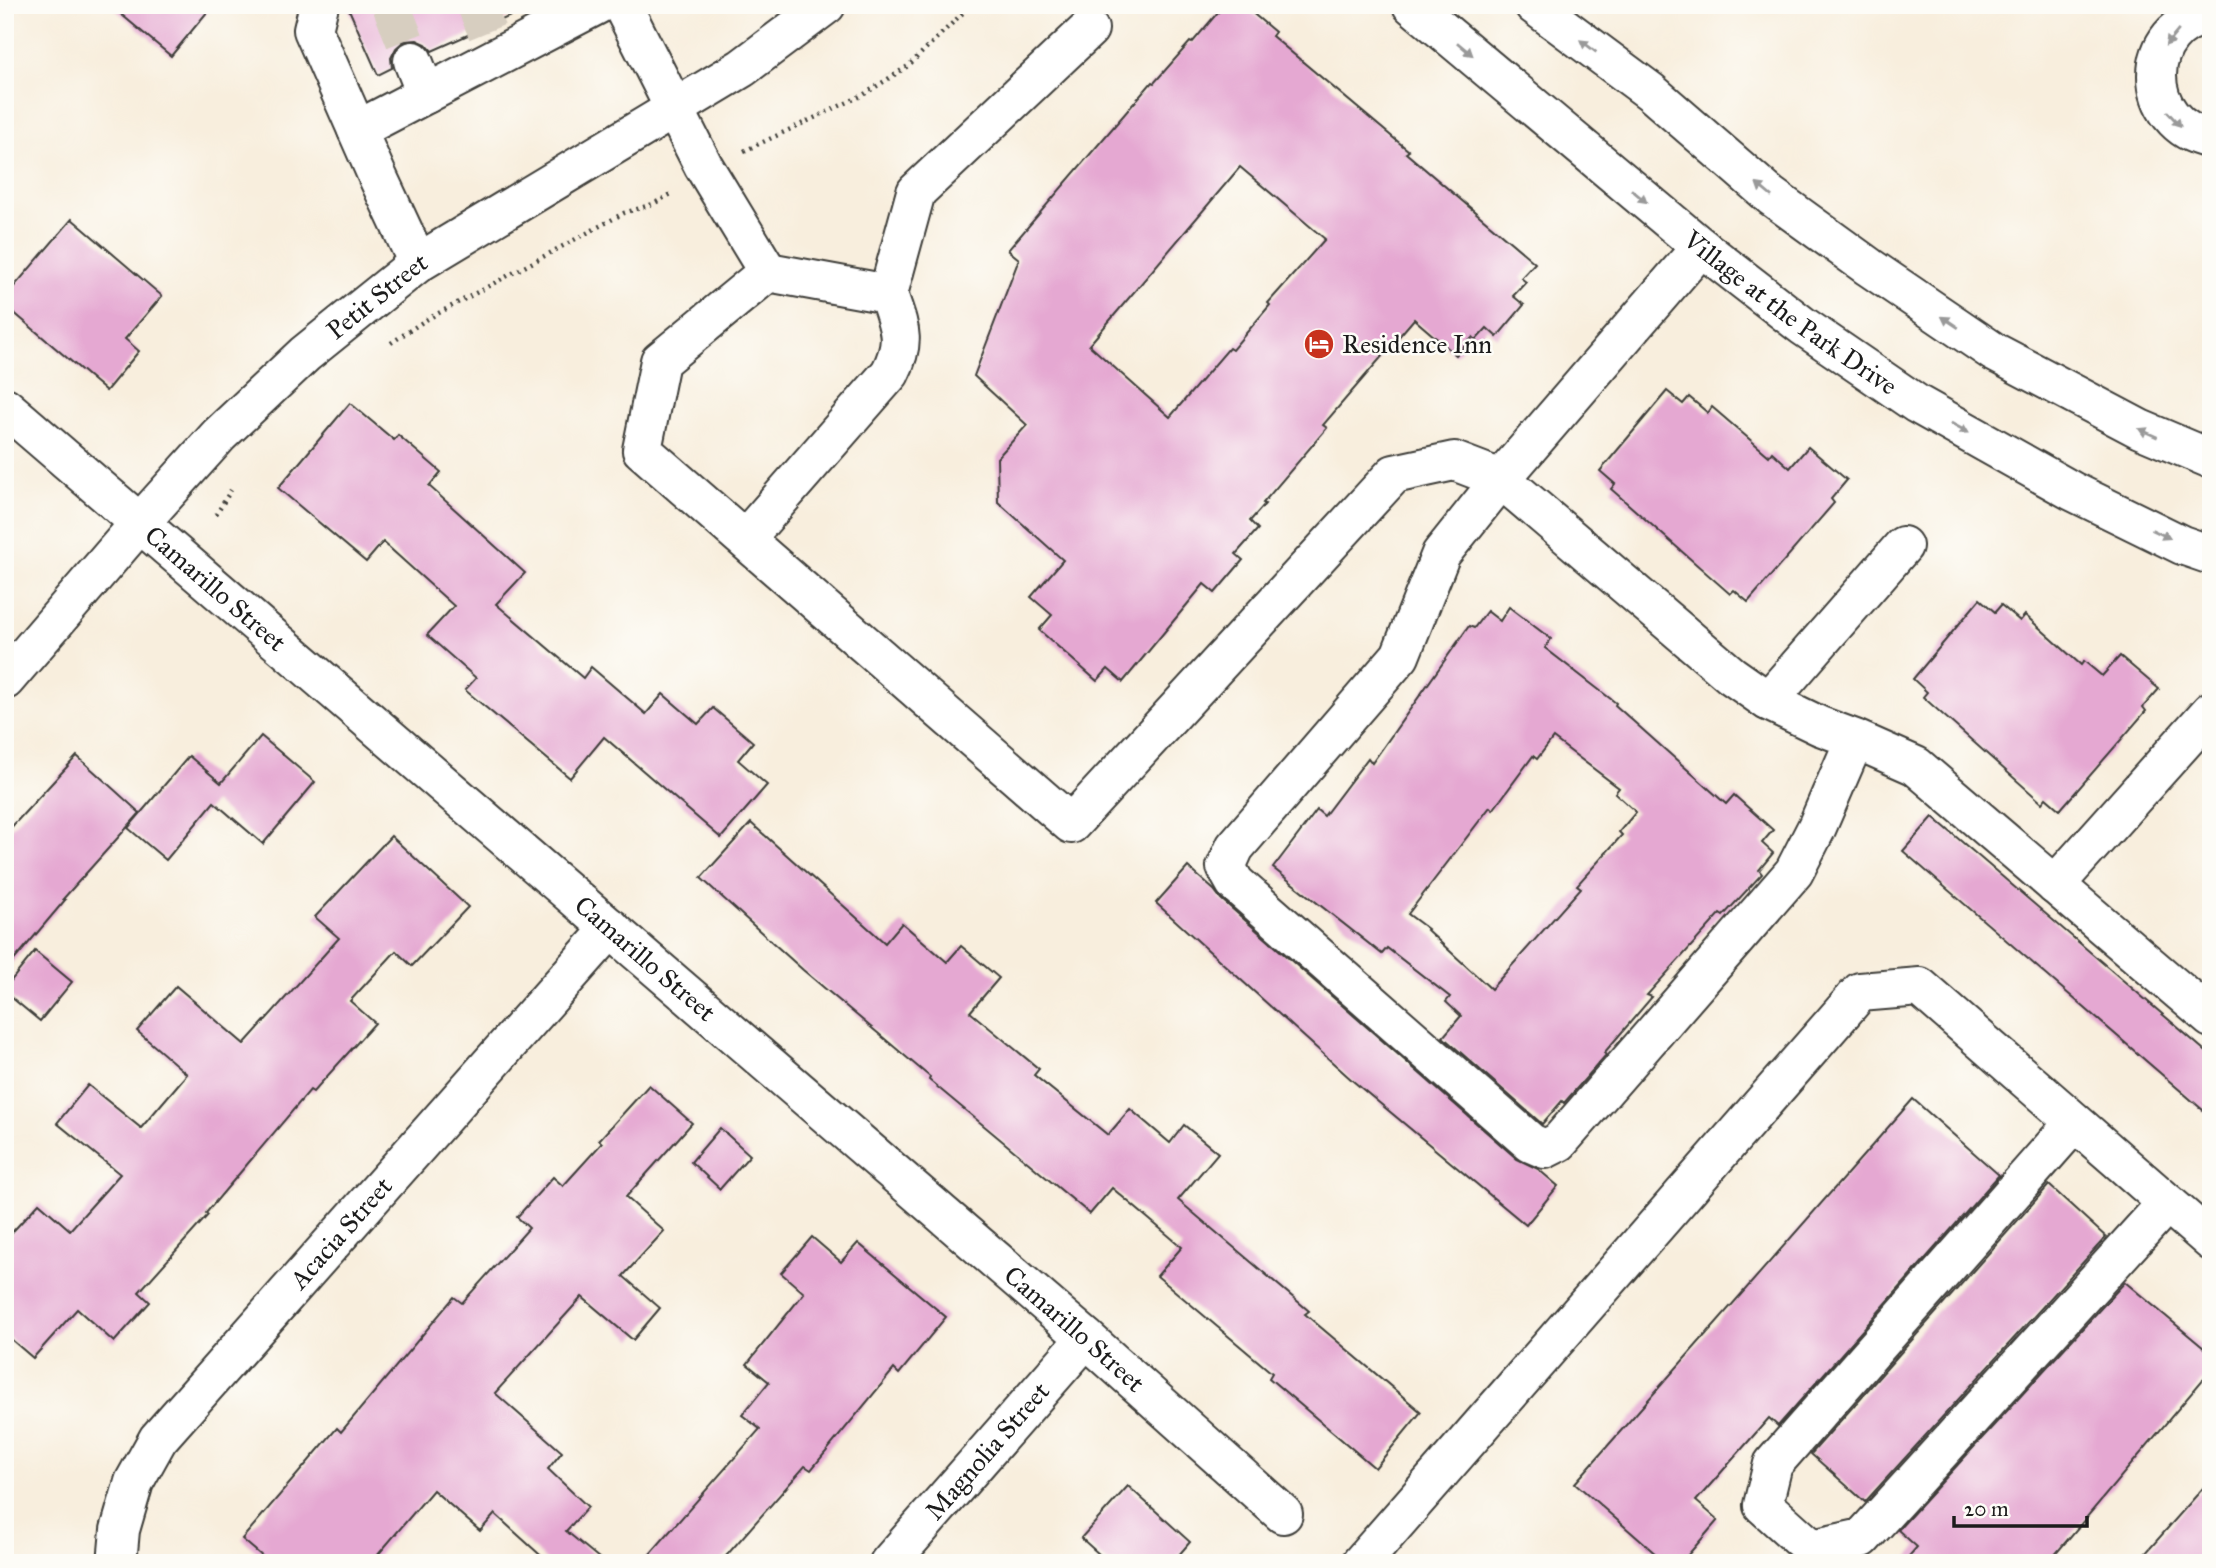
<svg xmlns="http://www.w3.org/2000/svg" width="2216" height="1568" font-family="'IM FELL Great Primer',serif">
<rect width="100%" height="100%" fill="#fdfcf7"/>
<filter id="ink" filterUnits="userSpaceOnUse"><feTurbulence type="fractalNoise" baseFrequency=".0143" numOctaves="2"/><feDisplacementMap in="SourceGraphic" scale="14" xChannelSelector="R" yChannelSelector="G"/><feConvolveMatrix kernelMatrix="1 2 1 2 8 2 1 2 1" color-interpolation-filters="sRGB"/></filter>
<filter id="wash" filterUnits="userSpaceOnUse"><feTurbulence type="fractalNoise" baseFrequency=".00686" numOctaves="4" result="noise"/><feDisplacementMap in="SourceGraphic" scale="28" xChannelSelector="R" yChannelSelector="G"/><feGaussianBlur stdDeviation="1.57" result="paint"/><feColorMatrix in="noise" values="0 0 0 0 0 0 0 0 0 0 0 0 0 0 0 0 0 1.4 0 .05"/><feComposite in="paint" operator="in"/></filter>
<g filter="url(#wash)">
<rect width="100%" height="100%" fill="#f8eedd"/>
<g id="blocks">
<g fill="#e5a8d2" fill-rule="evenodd">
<polygon points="110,5 213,5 171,56"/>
<polygon points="347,5 535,5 432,51 426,44 417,40 404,41 396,48 391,58 392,68 378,75"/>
<path d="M1224 5H1243L1275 32 1272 36 1409 151 1406 153 1535 263 1521 278 1526 282 1513 296 1524 305 1497 337 1487 328 1476 340 1473 337 1456 355 1414 319 1323 425 1327 428 1263 503 1265 504 1250 521 1258 529 1236 554 1243 560 1215 593 1204 584 1123 682 1108 669 1097 681 1039 630 1052 615 1031 597 1063 560 998 502 997 458 1027 425 974 376 1019 259 1008 250 1152 82 1154 83 1190 42 1192 43ZM1240 167 1325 239 1268 303 1270 305 1232 350 1229 348 1170 417 1089 345Z"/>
<polygon points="72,219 162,296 125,339 139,351 106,391 5,305 5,297"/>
<polygon points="1667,391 1683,404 1689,397 1708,413 1712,407 1769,456 1772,452 1790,468 1808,447 1847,480 1831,499 1834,503 1748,602 1734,590 1730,594 1611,489 1615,484 1600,471"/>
<polygon points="350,403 394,440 398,435 441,472 429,486 525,573 496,604 583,678 591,667 646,714 663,694 698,724 713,708 753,742 738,760 767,785 721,838 604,737 570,778 465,690 476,678 427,635 454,606 383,542 366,562 278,488"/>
<polygon points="1980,599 1995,612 2001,605 2020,621 2025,615 2081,665 2084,661 2102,676 2120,656 2159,689 2143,707 2146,711 2060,810 2046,798 2042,803 1923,697 1927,692 1913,679"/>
<path d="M1509 607 1551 639 1545 648 1616 703 1615 705 1726 804 1734 795 1773 830 1762 843 1773 853 1759 870 1762 874 1723 916 1720 914 1647 995 1652 997 1604 1053 1606 1055 1564 1103 1562 1101 1542 1124 1443 1037 1461 1016 1446 1002 1450 997 1387 948 1382 954 1273 868 1317 810 1324 816 1368 758 1372 763 1469 626 1474 628 1487 611 1500 621ZM1553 738 1619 788 1615 793 1636 812 1619 832 1622 835 1577 885 1581 888 1491 989 1427 930 1428 929 1408 914 1490 807 1493 810 1533 756 1537 759Z"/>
<polygon points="261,736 315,782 263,844 214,802 166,860 128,828 189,756 221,783"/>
<polygon points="77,756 140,813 63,899 65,900 5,971 5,834"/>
<polygon points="1933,817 2211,1056 2211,1117 1903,851"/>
<polygon points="751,823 885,943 902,923 947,962 961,946 999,978 970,1012 1039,1069 1034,1075 1108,1135 1130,1109 1170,1143 1184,1125 1218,1153 1178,1200 1309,1311 1305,1314 1421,1412 1375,1468 1269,1378 1272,1373 1157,1276 1182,1247 1112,1188 1090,1214 929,1080 930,1077 803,970 701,878"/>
<polygon points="391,836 468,907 412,966 396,951 350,1001 375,1023 313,1092 310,1090 206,1213 208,1215 139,1292 150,1302 114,1342 77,1309 33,1358 5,1334 5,1240 39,1203 70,1230 120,1174 57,1123 88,1085 141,1128 187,1074 137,1031 176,986 244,1044 339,938 315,917"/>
<polygon points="1188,867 1214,890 1221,899 1517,1159 1538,1169 1558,1186 1526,1225 1353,1081 1156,903"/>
<polygon points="35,951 72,982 40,1021 5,992 5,988"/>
<polygon points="649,1085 692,1123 626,1197 664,1231 623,1276 660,1308 633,1340 582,1297 495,1393 562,1452 548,1469 588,1507 566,1531 605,1563 549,1563 495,1514 480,1531 433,1490 371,1563 270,1563 242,1539 337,1428 341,1432 454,1297 462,1303 529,1228 517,1217 553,1177 563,1186 602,1143 599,1140"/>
<polygon points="1913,1099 1999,1175 1778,1426 1769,1418 1696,1501 1718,1520 1681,1563 1666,1563 1575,1483"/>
<polygon points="720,1128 750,1155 720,1189 691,1162"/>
<polygon points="2049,1185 2106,1237 1865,1502 1811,1454"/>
<polygon points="812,1237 841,1262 858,1243 946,1317 899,1374 894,1369 811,1470 805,1466 720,1563 642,1563 760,1429 742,1415 769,1382 747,1364 804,1293 781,1273"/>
<polygon points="2125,1282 2211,1354 2211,1370 2048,1563 1903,1563 1917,1547 1898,1530"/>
<polygon points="2211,1479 2211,1563 2137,1563"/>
<polygon points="1128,1486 1190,1542 1172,1563 1109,1563 1081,1538"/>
</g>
</g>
</g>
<g filter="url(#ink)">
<use href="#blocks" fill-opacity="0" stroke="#3d3c39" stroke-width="2"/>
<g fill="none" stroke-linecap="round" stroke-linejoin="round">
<g stroke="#d7cec0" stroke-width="38" stroke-dasharray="38 19" stroke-linecap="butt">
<polyline points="391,5 413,61"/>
<polyline points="476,5 487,32"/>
</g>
<g stroke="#3d3c39" stroke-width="42">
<g id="minor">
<polyline points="319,5 313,30 376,173 418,263"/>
<polyline points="622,5 703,165 768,272 660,361 642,450 1071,824 1394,474 1454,461 1501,479 1701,247"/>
<path id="s1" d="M1412 5 1701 247 1803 326 1917 404 2072 491 2182 545 2211 555"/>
<polyline points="1534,5 1651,92 1771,196 1869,267 1994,352 2140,429 2211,459"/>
<path d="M2211 15C2139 25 2139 125 2211 139"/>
<polyline points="413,61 426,94"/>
<polyline points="357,130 597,5"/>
<polyline points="768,272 888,294 916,192 1089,29"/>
<path id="s2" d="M5 407 1086 1338 1283 1514"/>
<path d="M745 539 890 373C907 340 899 327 888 294"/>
<path id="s3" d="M5 680 139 524 219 435 305 354 418 263 742 68 826 5"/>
<polyline points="1768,701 1903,546"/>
<polyline points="1855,739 1817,827 1794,872 1559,1142 1545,1149 1531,1143 1235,883 1226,867 1235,847 1400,656 1441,554 1501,479 1731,675 1768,701 1820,726 1855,739 1916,766 2211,1018"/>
<polyline points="2055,885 2211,711"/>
<polyline points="2074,1123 1773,1464 1763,1505 1812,1549 1862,1538 2167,1203"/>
<path id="s4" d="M117 1563 120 1530 134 1482 158 1439 611 928"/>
<path id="s5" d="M889 1563 1086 1338"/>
<polyline points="1361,1563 1860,992 1920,987 2211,1241"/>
</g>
</g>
<g stroke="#3d3c39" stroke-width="4.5" stroke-dasharray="2 5" stroke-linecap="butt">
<polyline points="744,151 863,95 908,66 971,5"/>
<polyline points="391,343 424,321 624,213 653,204 673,193"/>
<polyline points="216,515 231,490"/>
</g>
<use href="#minor" stroke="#fff" stroke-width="38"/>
</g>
<defs><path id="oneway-solid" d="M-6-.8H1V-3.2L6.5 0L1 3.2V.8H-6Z" transform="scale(1.75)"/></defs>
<g fill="#999">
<use href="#oneway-solid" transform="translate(2172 38) rotate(130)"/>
<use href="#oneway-solid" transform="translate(1588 46) rotate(-143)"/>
<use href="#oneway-solid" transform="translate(1465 49) rotate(40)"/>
<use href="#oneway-solid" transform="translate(2174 119) rotate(47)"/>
<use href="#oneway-solid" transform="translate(1764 190) rotate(-140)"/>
<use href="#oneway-solid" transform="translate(1639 196) rotate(40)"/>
<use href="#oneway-solid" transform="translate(1950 322) rotate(-146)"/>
<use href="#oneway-solid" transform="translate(1960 428) rotate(29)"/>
<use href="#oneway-solid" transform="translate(2148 433) rotate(-156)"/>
<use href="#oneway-solid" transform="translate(2161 534) rotate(26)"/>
</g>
</g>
<defs>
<g id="hotel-disc" transform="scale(1.575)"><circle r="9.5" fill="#c8321e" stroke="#fdfcf7"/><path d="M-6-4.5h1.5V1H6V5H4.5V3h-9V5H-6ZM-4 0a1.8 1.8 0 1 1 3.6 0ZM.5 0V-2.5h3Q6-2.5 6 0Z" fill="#fff"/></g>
</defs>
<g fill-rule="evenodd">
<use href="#hotel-disc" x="1319" y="344"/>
</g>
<g text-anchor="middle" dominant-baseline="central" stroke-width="5" stroke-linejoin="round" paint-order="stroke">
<g font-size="26" fill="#1c1c1c" stroke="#fdfcf7">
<text stroke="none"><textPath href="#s3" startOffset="536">Petit Street</textPath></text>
<text stroke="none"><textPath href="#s1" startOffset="488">Village at the Park Drive</textPath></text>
<text stroke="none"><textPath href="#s2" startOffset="278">Camarillo Street</textPath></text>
<text stroke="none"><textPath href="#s2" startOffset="845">Camarillo Street</textPath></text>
<text stroke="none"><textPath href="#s4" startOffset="408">Acacia Street</textPath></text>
<text stroke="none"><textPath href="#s2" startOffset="1412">Camarillo Street</textPath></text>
<text stroke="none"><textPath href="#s5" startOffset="149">Magnolia Street</textPath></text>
</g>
<g font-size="26" fill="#1c1c1c" stroke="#fdfcf7" text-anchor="start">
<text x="1342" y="344">Residence Inn</text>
</g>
</g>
<rect width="2216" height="1568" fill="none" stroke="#fdfcf7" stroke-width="28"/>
<path d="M1954 1516v10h133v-10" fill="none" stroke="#1c1c1c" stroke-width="3.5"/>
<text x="1964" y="1516" font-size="21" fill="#1c1c1c" stroke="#fdfcf7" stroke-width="5" paint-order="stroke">20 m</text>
</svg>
